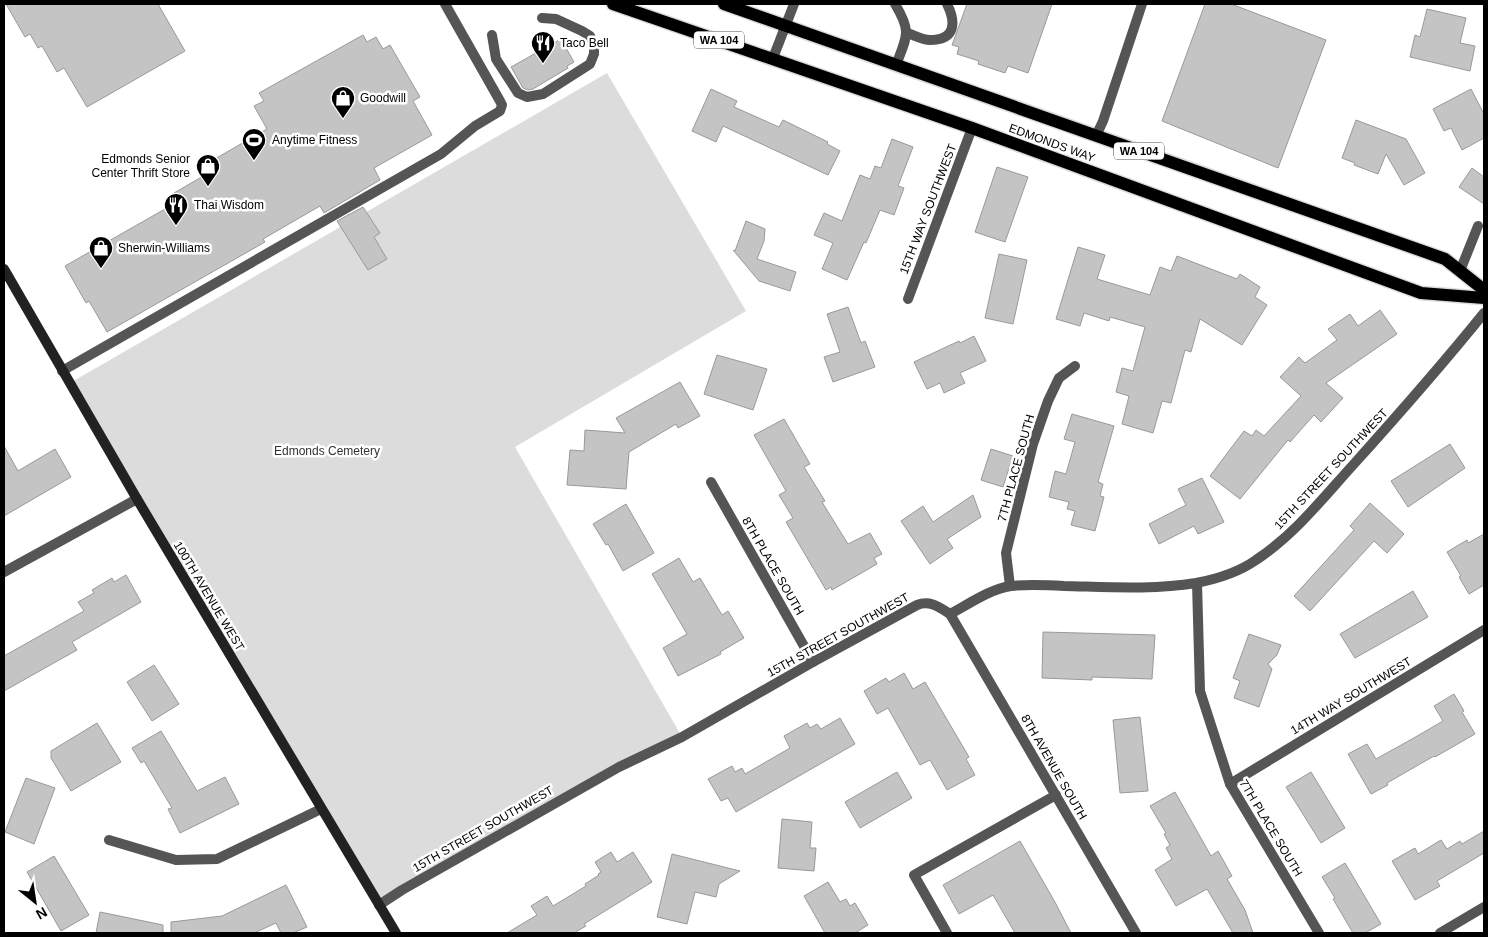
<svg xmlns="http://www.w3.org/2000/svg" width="1488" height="937" font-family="Arial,sans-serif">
<rect width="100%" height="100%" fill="#fff"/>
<polygon fill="#dcdcdc" points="607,73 746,311 515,447 682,737 379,905 70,383"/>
<g fill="#c4c4c4" stroke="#999">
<polygon points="6,4 158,4 185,51 87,107 64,68 57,72 42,46 38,48 30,34 25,37"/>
<polygon points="967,4 1052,4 1028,73 1008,66 1005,73 978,64 979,61 957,54 959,47 952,45"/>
<polygon points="1205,4 1231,4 1326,40 1278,168 1162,121"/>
<polygon points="1427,9 1466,18 1460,43 1475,46 1470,71 1410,57 1415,35 1420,37"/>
<polygon points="363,35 367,42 376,37 383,49 390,45 420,97 413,101 432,135 374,168 380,180 324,213 320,206 263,239 265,242 107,332 89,301 86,303 65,266 179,201 174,193 217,168 213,160 267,129 254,106 264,101 259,93"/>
<polygon points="561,39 574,62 567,66 568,68 533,89 528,90 523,88 511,67"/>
<polygon points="711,89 737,101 734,107 779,127 783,120 828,142 827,144 840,151 828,175 723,126 716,142 692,131"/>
<polygon points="1471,89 1484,114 1484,138 1462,150 1451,128 1444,131 1433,109"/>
<polygon points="1356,120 1406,139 1425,173 1404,185 1386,154 1378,174 1354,165 1355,163 1342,158"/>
<polygon points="892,139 913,147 898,186 904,188 894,215 880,210 866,243 864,242 847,280 822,269 833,243 814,235 824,213 842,221 860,175 870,179 875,166 881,168"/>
<polygon points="997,167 1028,177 1005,242 975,232"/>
<polygon points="1472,168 1484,177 1484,204 1459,187"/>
<polygon points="363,207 380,233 374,237 387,259 368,270 337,221"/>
<polygon points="746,221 765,229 764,241 757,259 796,272 790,291 759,281 733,250 735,251"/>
<polygon points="1078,247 1105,255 1097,279 1150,295 1160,267 1171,271 1177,256 1237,279 1240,274 1260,287 1255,297 1267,305 1242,345 1200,319 1191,352 1185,350 1171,403 1162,401 1153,433 1122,424 1129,396 1116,392 1122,368 1133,371 1145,327 1110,317 1109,321 1084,313 1080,326 1056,319"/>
<polygon points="999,254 1027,260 1013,324 985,318"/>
<polygon points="848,307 861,343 865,341 875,367 833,382 824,357 840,352 827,314"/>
<polygon points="1380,310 1397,334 1326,383 1343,398 1321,422 1314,415 1290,442 1288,440 1240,499 1210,476 1244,431 1252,436 1256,430 1264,436 1301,396 1280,377 1299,357 1305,363 1337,340 1328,329 1350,314 1358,326"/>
<polygon points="974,336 986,361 960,373 965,383 944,393 940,383 927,389 914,362 959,341 960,343"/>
<polygon points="717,355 767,369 753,410 704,394"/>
<polygon points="680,382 700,416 678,428 676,424 629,452 626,489 567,485 570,450 584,451 585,430 625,433 616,418"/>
<polygon points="1072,414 1114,426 1098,482 1103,484 1100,496 1104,497 1095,531 1071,525 1075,511 1067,509 1069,502 1049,497 1055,471 1066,474 1075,442 1064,439"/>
<polygon points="784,419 810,464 804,467 825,501 822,502 848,544 870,533 882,554 874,558 877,564 832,590 831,587 826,590 786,522 793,518 779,495 786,491 754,435"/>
<polygon points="1450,444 1465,468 1408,507 1391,481"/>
<polygon points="4,446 18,471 55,449 71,477 4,516"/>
<polygon points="991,449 1013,456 1003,487 981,480"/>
<polygon points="1202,478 1224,522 1198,534 1194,526 1159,544 1149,524 1186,505 1178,489"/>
<polygon points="973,495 981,517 947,539 953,548 930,564 901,521 923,506 933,522"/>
<polygon points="1370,503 1404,534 1387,553 1374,541 1310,611 1294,596 1354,530 1350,526"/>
<polygon points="626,504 654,553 623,571 608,544 606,545 593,524"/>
<polygon points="1484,534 1484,585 1469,594 1459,577 1461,576 1447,552 1467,540 1468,543"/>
<polygon points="679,558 693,582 700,578 722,615 728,611 744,638 720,652 721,654 678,676 663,648 687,634 652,574"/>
<polygon points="126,575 141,602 72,642 77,650 4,691 4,656 84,611 78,602 94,593 92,590 112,578 114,582"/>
<polygon points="1413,591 1428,617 1355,658 1340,634"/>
<polygon points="1043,632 1155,635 1152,679 1092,677 1092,680 1042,678"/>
<polygon points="1249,634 1281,645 1277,655 1268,664 1272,669 1259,707 1234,698 1240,681 1233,678"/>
<polygon points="154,665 179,704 152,721 127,682"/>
<polygon points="904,673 913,689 925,682 969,757 966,759 975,775 947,790 930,760 920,765 888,708 877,714 864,691 886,678 889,682"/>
<polygon points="1454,694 1464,711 1462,712 1475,734 1435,757 1434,756 1387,783 1388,785 1371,794 1348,754 1367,744 1376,759 1412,739 1443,721 1434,706"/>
<polygon points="1140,717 1148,791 1120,793 1113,720"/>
<polygon points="840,718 855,744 736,812 728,798 721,801 708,779 732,766 735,772 742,768 745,774 790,748 784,736 807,723 810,728 817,724 821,729"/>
<polygon points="97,723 121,762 71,791 51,758 51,751"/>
<polygon points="161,731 197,791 225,777 239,804 180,833 168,809 172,808 144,761 141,763 132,748"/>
<polygon points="897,772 912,798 860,828 845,802"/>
<polygon points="1311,772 1345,828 1321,843 1286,787"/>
<polygon points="26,778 55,788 34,844 5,832"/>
<polygon points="1175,792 1211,856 1218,851 1232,876 1227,879 1245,910 1253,933 1233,933 1207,889 1176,906 1155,870 1172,859 1166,848 1170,845 1164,834 1166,833 1150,806"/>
<polygon points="782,819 812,822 810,848 816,848 814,871 778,868"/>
<polygon points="1484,831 1484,853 1437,881 1440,886 1415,900 1392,861 1415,848 1418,854 1441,840 1447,849 1460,841 1462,844"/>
<polygon points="1020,841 1056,904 1071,933 1015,933 993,895 959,914 943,885"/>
<polygon points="611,852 617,862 633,852 652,882 584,924 586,926 574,933 507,933 537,915 531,906 547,896 553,906 586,886 585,884 599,875 598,874 601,872 595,862"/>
<polygon points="672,854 740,871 719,884 716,897 695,892 687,924 657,917"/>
<polygon points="54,856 89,915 61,931 27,872"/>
<polygon points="1345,863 1381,924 1365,933 1353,933 1333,899 1335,898 1322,877"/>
<polygon points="828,882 840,902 846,899 850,906 855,903 868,925 855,933 825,933 804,896"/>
<polygon points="286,885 307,927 293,933 281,933 276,923 254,933 171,933 171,922 222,916"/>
<polygon points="100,912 163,925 163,933 96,933"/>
</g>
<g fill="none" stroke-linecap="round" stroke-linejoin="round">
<g stroke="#dbdbdb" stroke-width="15">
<g id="primary">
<polyline points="613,4 972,128 1421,293 1484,298"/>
<polyline points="724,4 1445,259 1484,290"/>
</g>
</g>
<g stroke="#555" stroke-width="10">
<path d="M895 4C912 32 907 36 896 65"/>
<path d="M907 33C914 35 923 40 930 40 956 40 956 22 947 4"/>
<polyline points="492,35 496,59 518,93 527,97 543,94 590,64 594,54 594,45 590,36 582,31 556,19 542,18"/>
<polyline points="1096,136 1103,121 1142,4"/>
<polyline points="1460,271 1478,226"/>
<polyline points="62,371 441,154 475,126 500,111 502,105 500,101 445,4"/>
</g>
<g stroke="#555" stroke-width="10">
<polyline points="773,58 794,4"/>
<polyline points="908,299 972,128"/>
<polyline points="711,482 813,662"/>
<polyline points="4,572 137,499"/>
<polyline points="1197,583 1200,691 1230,784 1319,933"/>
<polyline points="1010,586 1006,553 1033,444 1048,401 1059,378 1075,366"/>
<path d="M950 614C969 604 990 589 1011 586 1029 584 1047 585 1064 586 1108 587 1153 590 1196 583 1217 579 1239 572 1256 560 1294 535 1323 498 1353 465 1398 415 1442 365 1484 313"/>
<polyline points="1230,784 1484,630"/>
<polyline points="109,840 176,860 217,859 321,809"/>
<path d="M379 905 402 890 619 767 682 737 813 662 917 605C930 600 939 607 950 614L1136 933"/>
<polyline points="947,933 914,875 1056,795"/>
<polyline points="1440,933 1484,907"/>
</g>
<polyline stroke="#222" stroke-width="10" points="4,269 137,499 396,933"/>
<use href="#primary" stroke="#000" stroke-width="12"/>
</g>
<defs>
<g id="restaurant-pin" transform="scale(1.25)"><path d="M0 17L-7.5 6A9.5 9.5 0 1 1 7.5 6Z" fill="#000" stroke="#fff"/><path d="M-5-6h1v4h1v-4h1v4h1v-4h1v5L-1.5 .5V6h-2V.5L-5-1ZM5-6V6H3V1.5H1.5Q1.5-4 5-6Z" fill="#fff"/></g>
<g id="shop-pin" transform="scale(1.25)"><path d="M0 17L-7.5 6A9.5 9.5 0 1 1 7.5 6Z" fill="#000" stroke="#fff"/><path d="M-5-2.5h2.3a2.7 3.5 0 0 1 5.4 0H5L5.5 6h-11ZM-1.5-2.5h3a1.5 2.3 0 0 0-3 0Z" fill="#fff"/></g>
<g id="stadium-pin" transform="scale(1.25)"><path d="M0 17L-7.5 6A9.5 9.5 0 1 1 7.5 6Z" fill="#000" stroke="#fff"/><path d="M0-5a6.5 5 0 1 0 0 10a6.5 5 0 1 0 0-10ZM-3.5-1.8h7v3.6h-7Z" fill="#fff"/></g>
</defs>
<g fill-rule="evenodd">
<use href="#restaurant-pin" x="543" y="43"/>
<use href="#shop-pin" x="343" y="98"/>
<use href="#stadium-pin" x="254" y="140"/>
<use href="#shop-pin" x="208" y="166"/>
<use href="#restaurant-pin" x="176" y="205"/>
<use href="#shop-pin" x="101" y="248"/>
</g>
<g text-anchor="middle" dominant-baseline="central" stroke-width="5" stroke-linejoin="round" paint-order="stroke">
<g fill="#fff" stroke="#4c4c4c" stroke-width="1">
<rect x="694" y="31.5" width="50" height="17" rx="4"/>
<rect x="1114" y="142.5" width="50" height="17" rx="4"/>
</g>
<g font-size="11" font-weight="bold" fill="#000">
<text x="719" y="40">WA 104</text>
<text x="1139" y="151">WA 104</text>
</g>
<g font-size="12" fill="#000" stroke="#fff" text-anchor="start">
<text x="560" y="43">Taco Bell</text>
<text x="360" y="98">Goodwill</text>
<text x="272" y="140">Anytime Fitness</text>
<text x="190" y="159" text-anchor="end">Edmonds Senior<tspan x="190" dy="14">Center Thrift Store</tspan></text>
<text x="194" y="205">Thai Wisdom</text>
<text x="118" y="248">Sherwin-Williams</text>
</g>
<g font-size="12" fill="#000" stroke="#fff">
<text transform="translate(1052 143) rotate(20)">EDMONDS WAY</text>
<text transform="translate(928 209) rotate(-69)">15TH WAY SOUTHWEST</text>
<text transform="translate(1016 468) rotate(-75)">7TH PLACE SOUTH</text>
<text transform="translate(1331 469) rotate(-47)">15TH STREET SOUTHWEST</text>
<text transform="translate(773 566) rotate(60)">8TH PLACE SOUTH</text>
<text transform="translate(209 596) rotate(59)">100TH AVENUE WEST</text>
<text transform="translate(838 635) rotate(-29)">15TH STREET SOUTHWEST</text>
<text transform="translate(1351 696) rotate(-31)">14TH WAY SOUTHWEST</text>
<text transform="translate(1054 767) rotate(60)">8TH AVENUE SOUTH</text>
<text transform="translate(1271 828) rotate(59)">7TH PLACE SOUTH</text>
<text transform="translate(483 829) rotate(-30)">15TH STREET SOUTHWEST</text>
</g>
<g font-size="12" fill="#333" stroke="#fff">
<text x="327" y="451">Edmonds Cemetery</text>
</g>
</g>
<rect width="1488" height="937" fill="none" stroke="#000000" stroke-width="10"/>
<g transform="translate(35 902) rotate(150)" stroke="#ffffff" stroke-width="4" paint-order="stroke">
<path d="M0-4L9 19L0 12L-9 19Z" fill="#000000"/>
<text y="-8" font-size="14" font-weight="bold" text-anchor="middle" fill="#000000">N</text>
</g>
</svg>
